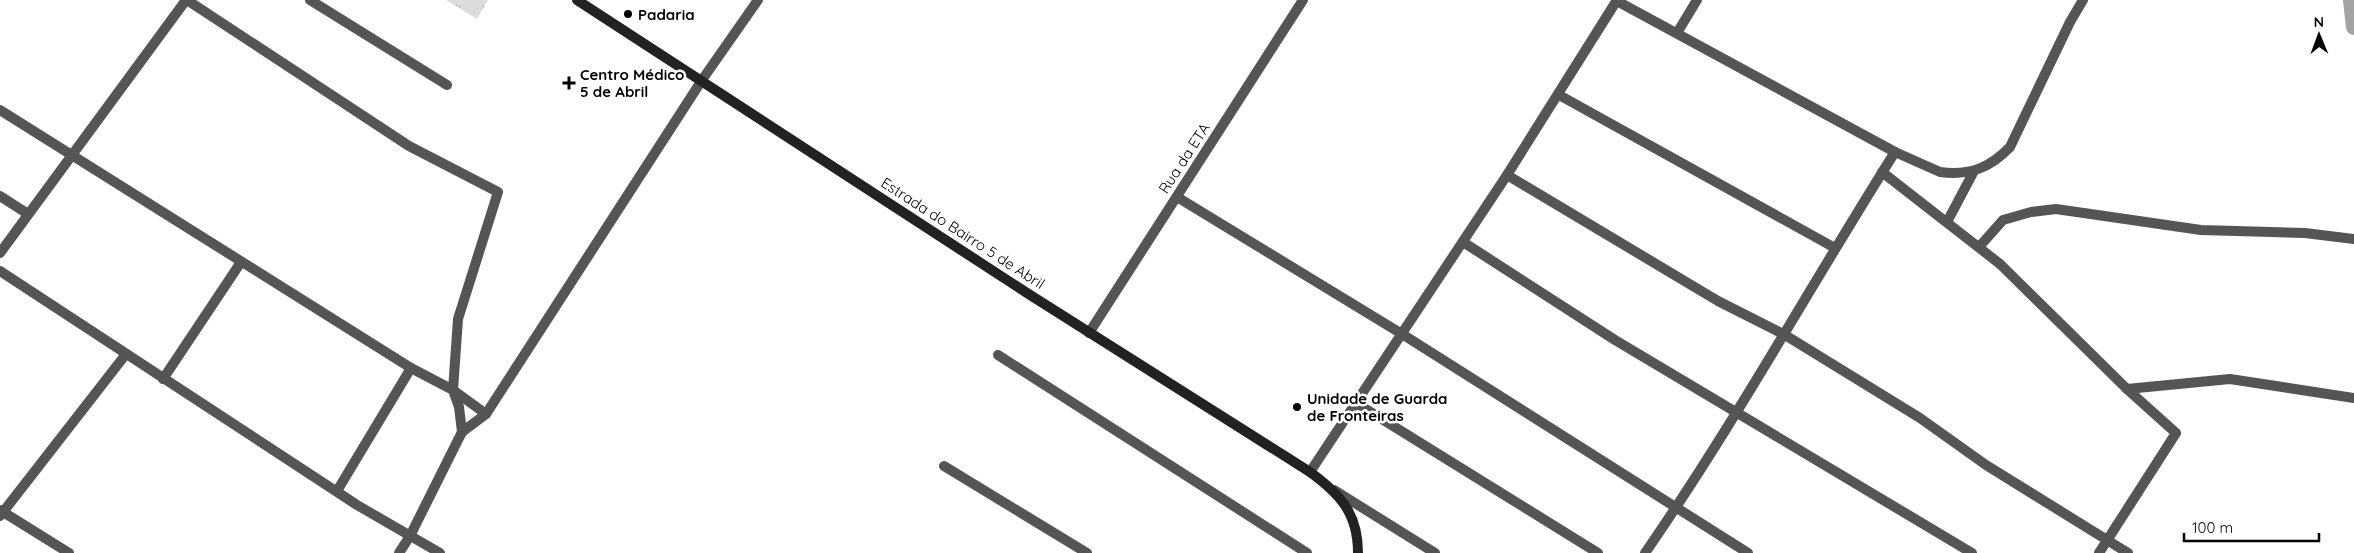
<svg xmlns="http://www.w3.org/2000/svg" width="2354" height="553" font-family="Quicksand,sans-serif">
<defs>
<pattern id="park-tufts" width="24" height="20" patternUnits="userSpaceOnUse" patternTransform="scale(1.25)"><rect width="24" height="20" fill="#dcdcdc"/><path d="M3 7l-1-3M5 7V3M7 7l1-3M15 17l-1-3M17 17v-4M19 17l1-3" fill="none" stroke="#bbb"/></pattern>
</defs>
<rect width="100%" height="100%" fill="#fff"/>
<polygon fill="url(#park-tufts)" points="446,0 488,0 477,19"/>
<g fill="none" stroke-linecap="round" stroke-linejoin="round">
<polyline stroke="#a3a3a3" stroke-width="16" points="2351,0 2354,27"/>
<g stroke="#555" stroke-width="10">
<polyline points="187,0 409,146 498,192 458,319 453,390 459,407 462,432"/>
<polyline points="310,0 447,85"/>
<path d="M1617 1 1895 152 1940 172C1969 176 1990 168 2010 147L2070 22 2083 0"/>
<polyline points="1677,33 1697,0"/>
<polyline points="1559,95 1835,248"/>
<polyline points="0,110 411,368 453,390 486,414"/>
<polyline points="1882,172 2000,264 2127,389 2176,433 2099,553"/>
<polyline points="1507,175 1718,301 1785,335 1920,418 1986,465 2128,553"/>
<polyline points="0,196 28,214"/>
<polyline points="1177,197 1402,334 1748,553"/>
<polyline points="1947,222 1974,171"/>
<polyline points="1463,242 1615,340 1972,553"/>
<polyline points="1979,247 2003,220 2031,212 2056,209 2201,230 2305,233 2354,239"/>
<polyline points="0,253 186,0"/>
<polyline points="0,271 357,505 440,553"/>
<polyline points="1089,333 1303,0"/>
<polyline points="998,355 1307,553"/>
<polyline points="163,379 241,262"/>
<polyline points="2127,389 2230,379 2354,398"/>
<polyline points="1356,403 1598,553"/>
<polyline points="944,466 1087,553"/>
<polyline points="1310,472 1507,175 1617,0"/>
<polyline points="1334,490 1435,553"/>
<polyline points="337,491 411,368"/>
<polyline points="0,510 69,553"/>
<polyline points="0,516 126,354"/>
<polyline points="399,553 410,536 462,432 486,414 702,80 758,0"/>
<path d="M1645 553C1735 423 1811 285 1895 152"/>
</g>
<path stroke="#222" stroke-width="10" d="M577 0 1027 293 1310 472C1340 494 1358 513 1358 553"/>
</g>
<g fill="#000" stroke="#fff" stroke-width="2">
<circle cx="628" cy="14" r="5"/>
<path d="M566.5 75.5h5v5h5v5h-5v5h-5v-5h-5v-5h5z"/>
<circle cx="1297" cy="407" r="5"/>
</g>
<g text-anchor="middle" dominant-baseline="central" stroke-width="5" stroke-linejoin="round" paint-order="stroke">
<g font-size="15" font-weight="bold" fill="#000" stroke="#fff" text-anchor="start">
<text x="638" y="14">Padaria</text>
<text x="580" y="74">Centro Médico<tspan x="580" dy="17">5 de Abril</tspan></text>
<text x="1307" y="398">Unidade de Guarda<tspan x="1307" dy="17">de Fronteiras</tspan></text>
</g>
<g font-size="15" fill="#000" stroke="#fff">
<text transform="translate(1184 158) rotate(-57)">Rua da ETA</text>
<text transform="translate(963 233) rotate(33)">Estrada do Bairro 5 de Abril</text>
</g>
</g>
<g transform="translate(2319 35) rotate(359)" stroke="#ffffff" stroke-width="4" paint-order="stroke">
<path d="M0-4L9 19L0 12L-9 19Z" fill="#000000"/>
<text y="-8" font-size="14" font-weight="bold" text-anchor="middle" fill="#000000">N</text>
</g>
<path d="M2184 533v8h135v-8" fill="none" stroke="#000000" stroke-width="2.5"/>
<text x="2192" y="533" font-size="15" fill="#000000" stroke="#ffffff" stroke-width="4" paint-order="stroke">100 m</text>
</svg>
